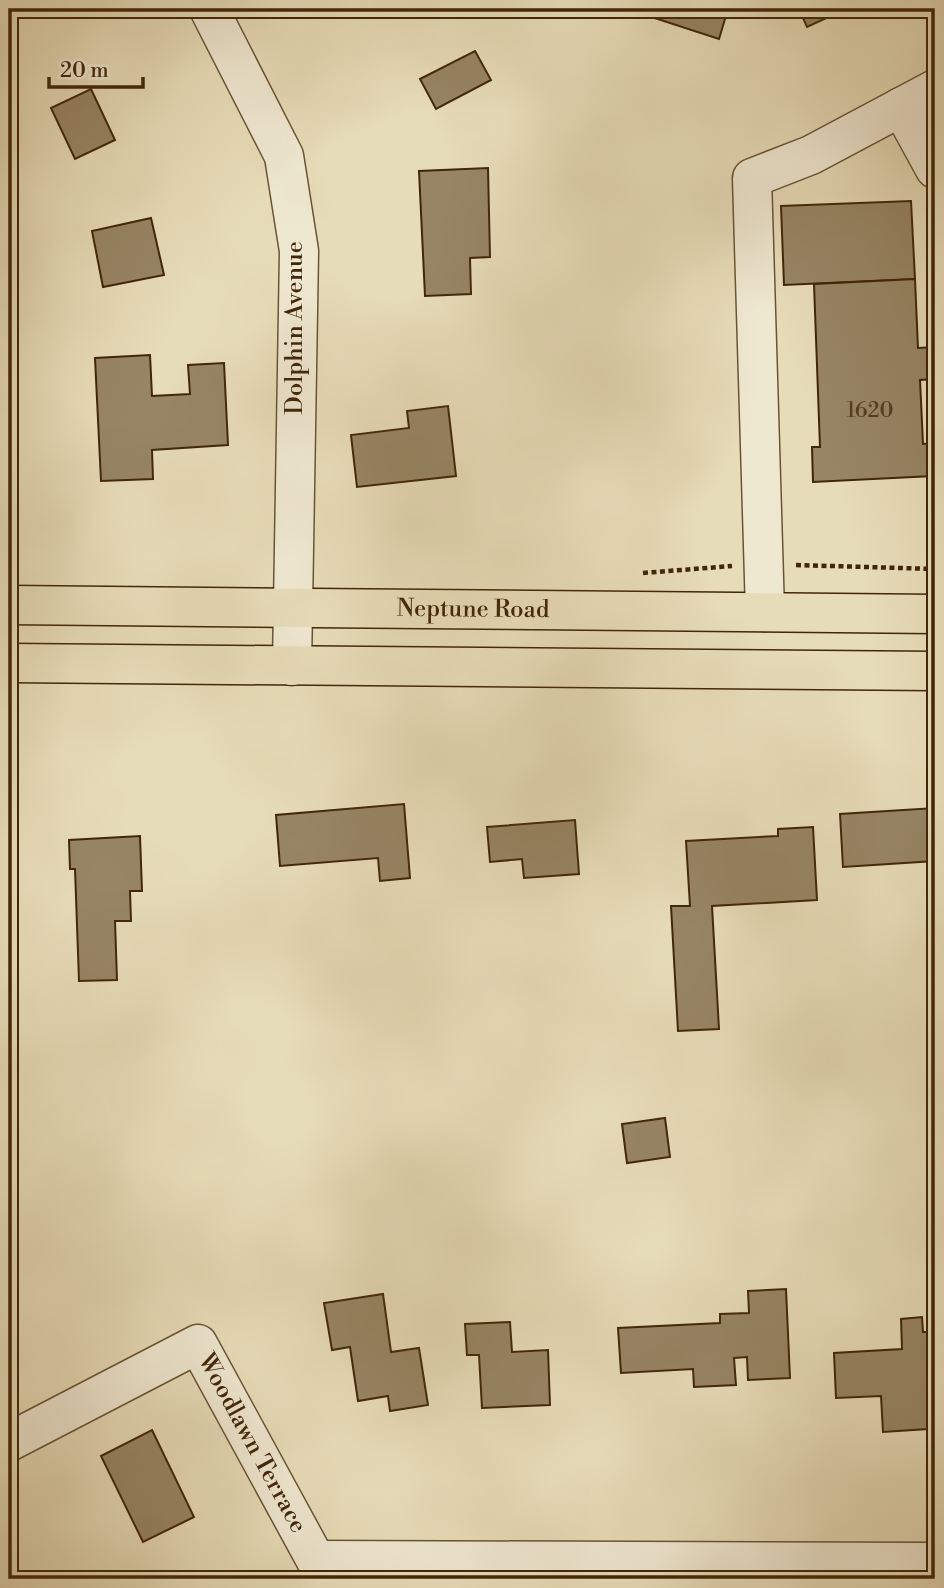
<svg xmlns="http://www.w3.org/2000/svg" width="944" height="1588" font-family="'Libre Bodoni',serif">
<rect width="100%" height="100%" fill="#e7dcb8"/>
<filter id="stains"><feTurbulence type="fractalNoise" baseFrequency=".00286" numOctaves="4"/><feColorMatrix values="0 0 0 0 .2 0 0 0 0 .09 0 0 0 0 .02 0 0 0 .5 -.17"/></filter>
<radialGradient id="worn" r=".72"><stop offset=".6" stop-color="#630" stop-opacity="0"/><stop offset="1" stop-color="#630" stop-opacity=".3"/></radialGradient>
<g fill="#978564" stroke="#412609" stroke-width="2">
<polygon points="627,9 728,9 719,39"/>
<polygon points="799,9 846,9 807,27"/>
<polygon points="475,51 491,80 436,109 420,79"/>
<polygon points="91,89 115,140 75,159 51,108"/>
<polygon points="488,168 490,257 470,258 471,294 425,296 419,171"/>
<polygon points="911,201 915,279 784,285 781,206"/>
<polygon points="151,218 164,275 103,287 92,231"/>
<polygon points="915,279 918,348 935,347 935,379 920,380 923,444 932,443 933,476 813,482 812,447 820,447 814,284"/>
<polygon points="150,355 152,396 190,394 188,365 224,363 228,445 152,450 153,479 101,481 95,358"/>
<polygon points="448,406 456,476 357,487 351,435 409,428 407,411"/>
<polygon points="404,804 410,878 380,881 378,858 280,866 276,815"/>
<polygon points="935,808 935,861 843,867 840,814"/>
<polygon points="575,820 579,874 524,878 522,859 490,862 487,827"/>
<polygon points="813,827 817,900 712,906 719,1029 678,1031 671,906 690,906 686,841 778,836 778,829"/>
<polygon points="140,836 142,891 130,891 131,921 115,921 117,980 79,981 75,869 70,869 69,840"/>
<polygon points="665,1118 670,1157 627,1163 622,1124"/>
<polygon points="786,1289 790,1378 748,1380 747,1357 734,1358 736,1385 694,1387 693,1369 621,1373 618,1328 720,1323 720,1314 749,1313 748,1291"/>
<polygon points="383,1294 391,1352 419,1348 428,1405 390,1411 388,1396 358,1401 350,1347 332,1350 324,1303"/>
<polygon points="922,1317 923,1332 935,1332 935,1405 927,1405 928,1429 883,1432 881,1396 836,1398 834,1353 902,1349 901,1319"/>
<polygon points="510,1322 512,1352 548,1350 550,1405 482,1408 479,1355 467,1355 465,1324"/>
<polygon points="152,1430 194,1517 143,1542 101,1456"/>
</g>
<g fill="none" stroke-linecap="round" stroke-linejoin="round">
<g stroke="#6a5435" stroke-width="41">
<g id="minor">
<polyline points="209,9 284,156 299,251 292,666"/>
<polyline points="901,107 935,169"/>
<polyline points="765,612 752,178 811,155 935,89"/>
<path id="s1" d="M9 1442 198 1344 326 1579"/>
<polyline points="316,1560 935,1562"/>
</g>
</g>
<g stroke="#412609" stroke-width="41">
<g id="major">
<path id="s2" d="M9 605 935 614"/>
<polyline points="9,663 935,671"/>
</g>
</g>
<g stroke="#412609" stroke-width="4.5" stroke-dasharray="5 3.5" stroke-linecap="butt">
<polyline points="796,565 935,569"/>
<polyline points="643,573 732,566"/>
</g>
<use href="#minor" stroke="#efe8d1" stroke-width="38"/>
<use href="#major" stroke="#e7dcb8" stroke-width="38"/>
</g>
<g text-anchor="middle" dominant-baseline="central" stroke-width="5" stroke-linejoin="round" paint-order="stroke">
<g font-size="21" fill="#563e20">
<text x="870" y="411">1620</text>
</g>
<g font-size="24" fill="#412609" stroke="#efe8d1">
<text transform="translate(295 328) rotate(-90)">Dolphin Avenue</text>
<text stroke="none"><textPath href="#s2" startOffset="464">Neptune Road</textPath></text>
<text stroke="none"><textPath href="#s1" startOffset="326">Woodlawn Terrace</textPath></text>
</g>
</g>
<rect width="944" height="1588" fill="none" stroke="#e7dcb8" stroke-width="35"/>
<rect x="10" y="10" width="923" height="1567" fill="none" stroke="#412609" stroke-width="3.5"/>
<rect x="18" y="18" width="909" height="1553" fill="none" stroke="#412609" stroke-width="2"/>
<path d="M49 77v10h94v-10" fill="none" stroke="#412609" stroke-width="3.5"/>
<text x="60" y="77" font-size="21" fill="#412609" stroke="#efe8d1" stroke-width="5" paint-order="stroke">20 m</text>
<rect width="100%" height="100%" filter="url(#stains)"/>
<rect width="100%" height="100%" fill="url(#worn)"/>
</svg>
